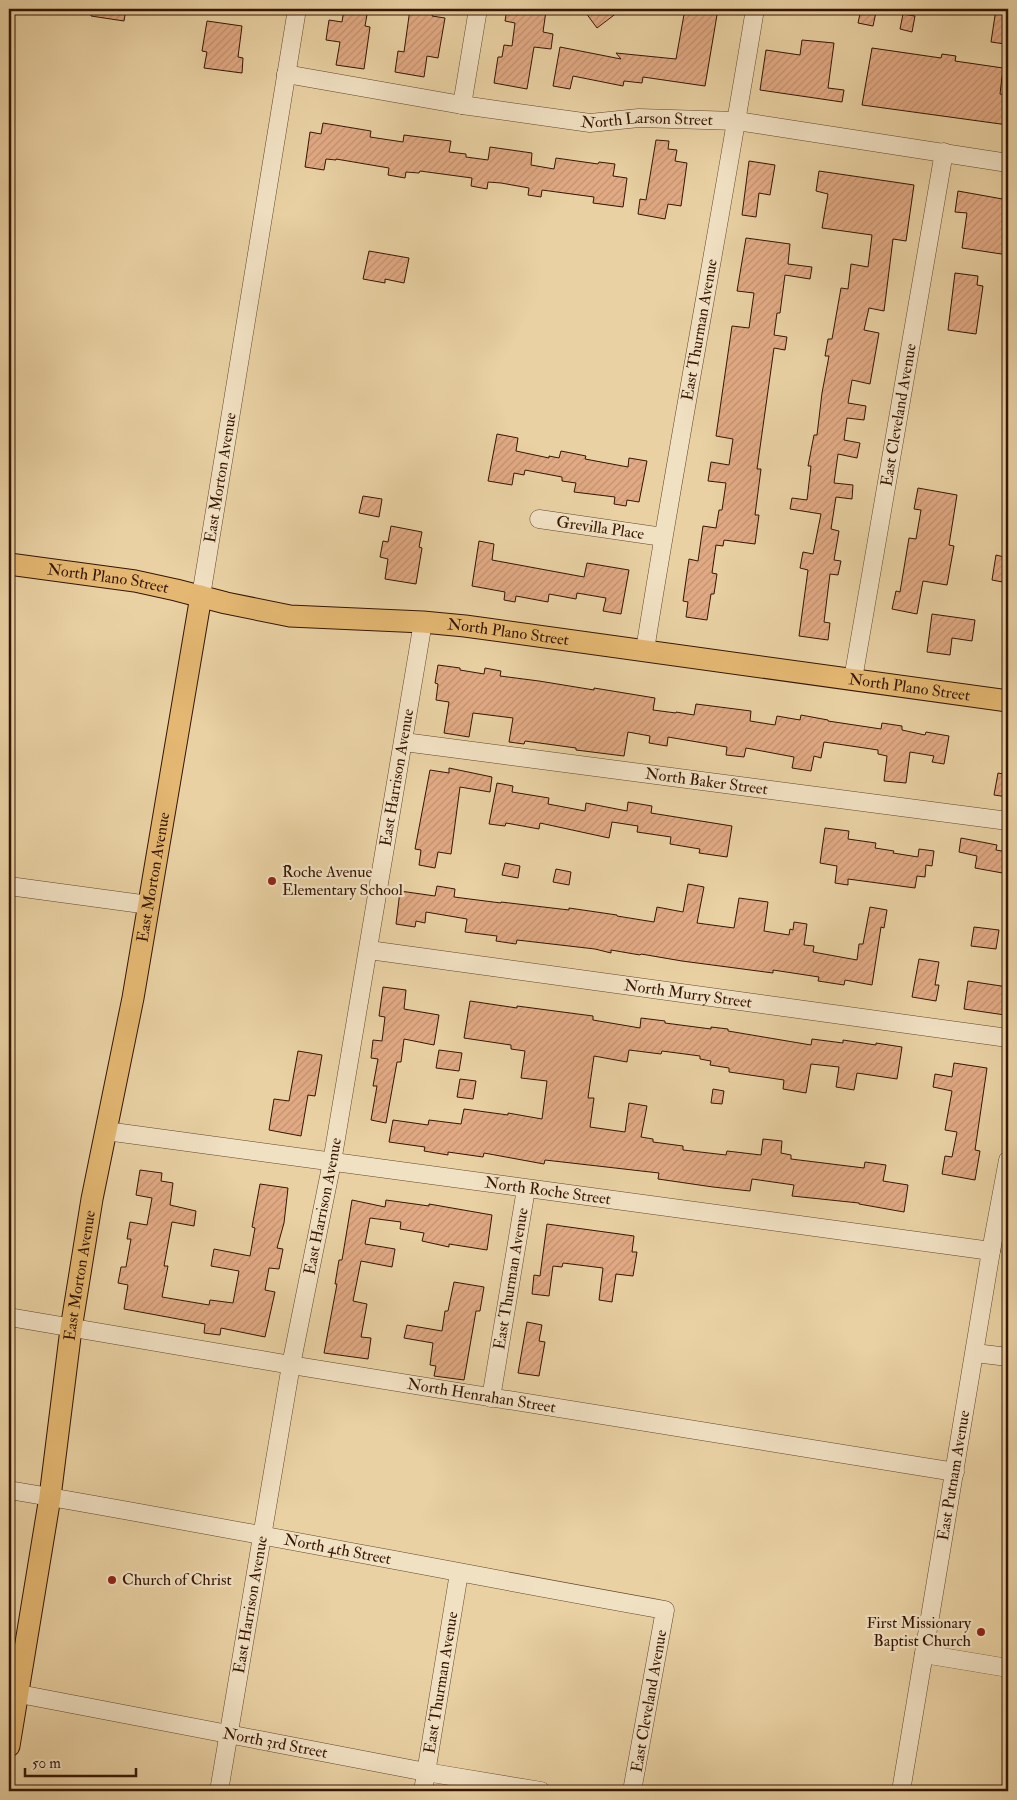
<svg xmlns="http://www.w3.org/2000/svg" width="1017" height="1800" font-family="'IM FELL Double Pica',serif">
<defs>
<pattern id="building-hatch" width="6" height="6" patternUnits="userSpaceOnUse" patternTransform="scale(1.25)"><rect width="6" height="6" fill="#e1aa84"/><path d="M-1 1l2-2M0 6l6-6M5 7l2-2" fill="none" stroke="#c29170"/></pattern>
</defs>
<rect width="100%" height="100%" fill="#e9d1a3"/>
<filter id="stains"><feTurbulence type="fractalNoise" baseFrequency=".004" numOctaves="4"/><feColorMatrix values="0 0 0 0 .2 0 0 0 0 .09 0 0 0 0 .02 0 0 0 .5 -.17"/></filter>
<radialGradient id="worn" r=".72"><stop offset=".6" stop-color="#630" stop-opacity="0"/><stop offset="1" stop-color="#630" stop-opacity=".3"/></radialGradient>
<g fill="url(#building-hatch)" stroke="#351503">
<polygon points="91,9 126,9 124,21 91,16"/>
<polygon points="344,9 368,9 365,26 370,27 364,69 336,65 340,42 326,40 329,20 342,22"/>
<polygon points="410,9 434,9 432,16 445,18 438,58 427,56 424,77 395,72 398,51 404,52"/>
<polygon points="507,9 530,9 546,11 543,32 553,34 551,49 534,47 527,89 494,83 498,57 502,57 504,45 512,46 515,23 505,21"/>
<polygon points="583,9 622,9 597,28"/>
<polygon points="685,9 718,9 705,86 643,77 642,83 624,81 623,86 573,76 570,89 553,86 560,47 621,59 616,53 676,59"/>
<polygon points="861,9 876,12 873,26 858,23"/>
<polygon points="996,9 1008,9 1005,44 991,42"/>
<polygon points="903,14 915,16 912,32 900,29"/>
<polygon points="207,21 242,26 238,57 243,58 242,73 204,68 207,52 202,51"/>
<polygon points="802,40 834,43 828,88 844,90 842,102 760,90 766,50 800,55"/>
<polygon points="872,48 941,58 942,54 956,56 955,61 1003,68 1000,94 1008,95 1008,125 862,105"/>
<polygon points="323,123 371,131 370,137 403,142 404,135 451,141 449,152 466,154 466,157 488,160 490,147 532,153 531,165 554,169 556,158 598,164 599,162 615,164 613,176 627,178 623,207 593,203 594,197 542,190 541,197 528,195 529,188 501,183 488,182 487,189 471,186 472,178 420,171 419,173 406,172 405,178 388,175 389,168 336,159 336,160 326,159 324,170 305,167 310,132 321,134"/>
<polygon points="656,140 669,141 668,149 677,150 675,161 687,163 681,206 668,204 665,219 638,214 640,199 646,200"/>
<polygon points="749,161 775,165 770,195 759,193 756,217 742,215"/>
<polygon points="819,171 914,185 906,241 893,239 884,311 869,308 864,330 879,333 870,384 852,380 848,403 866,406 864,420 847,418 844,440 860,443 857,458 838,454 834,483 853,485 852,499 836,497 831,529 839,531 834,560 841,561 838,575 830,574 824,622 830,623 828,640 799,636 808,570 800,568 803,552 813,554 821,514 790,509 792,498 807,500 811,466 808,466 814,435 817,435 822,393 829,356 825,356 828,339 832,339 841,288 848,289 851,264 868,267 872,235 822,228 828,194 816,191"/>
<polygon points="958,191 1008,200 1008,255 962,248 967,213 955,212"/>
<polygon points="746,238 790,244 788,264 812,267 810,279 785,275 780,313 777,313 774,335 787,337 785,350 774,348 757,469 761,469 755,515 759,515 755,544 724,540 723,546 716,545 712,573 717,574 714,594 711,594 707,620 686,617 688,602 683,601 689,559 698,561 703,526 716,528 719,510 722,510 726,483 708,481 711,462 729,465 733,439 716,436 732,326 749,328 754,293 737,291"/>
<polygon points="369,251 409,258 404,283 385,279 385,283 363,279"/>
<polygon points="955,273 978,276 977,285 983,286 976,334 948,330"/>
<polygon points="497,434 518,438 516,451 549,458 549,456 559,458 561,451 586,456 585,459 628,467 629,458 647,461 639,502 627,500 626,506 614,504 615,497 574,492 576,483 562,481 562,477 525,470 524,475 514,473 512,485 488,481"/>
<polygon points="918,488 957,495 949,545 954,546 947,585 923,581 917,614 892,609 896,591 900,592 909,538 916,539 921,510 914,509"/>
<polygon points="363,496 382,499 379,517 359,513"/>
<polygon points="391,526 422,532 419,547 422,548 416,584 385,579 388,559 380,557 383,541 388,542"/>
<polygon points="479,541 494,544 492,560 584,577 587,563 629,570 621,614 603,611 606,598 577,593 576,599 549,594 548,602 516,596 515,602 504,600 505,592 472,586"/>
<polygon points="996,555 1008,558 1008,583 992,580"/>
<polygon points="932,614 975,620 972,641 952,638 950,655 927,652"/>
<polygon points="438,665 460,668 460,670 484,674 485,668 501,671 500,676 539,681 594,690 594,688 655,698 653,710 676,713 676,712 694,715 696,704 751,711 750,721 775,725 777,716 800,720 801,715 828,720 828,721 881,729 882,723 902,726 902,730 925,735 926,732 949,736 944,764 932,762 934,756 910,752 906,783 884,781 887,756 878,754 878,750 824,742 821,758 814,756 811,771 792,768 794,757 746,748 744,757 726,755 727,747 668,737 667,746 649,743 650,736 628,732 624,756 576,750 576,748 525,741 524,744 509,742 513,718 473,713 469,737 444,733 449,702 436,700 438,684 435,683"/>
<polygon points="449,768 492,777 490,792 460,787 451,854 438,852 435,868 419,865 421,850 415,849 430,770 449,773"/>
<polygon points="998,773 1008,775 1008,797 994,795"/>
<polygon points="497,783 513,786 512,792 549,798 548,804 585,811 586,803 627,811 628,802 652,806 651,813 732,826 727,857 699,853 700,849 670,844 671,837 637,832 638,826 612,822 609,838 540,823 539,829 506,823 505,826 489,824"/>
<polygon points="825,828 849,831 848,839 876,843 875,848 894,851 893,853 918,857 919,849 934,851 932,866 926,865 925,877 917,876 915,888 848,879 848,885 835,883 837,866 820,863"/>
<polygon points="961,838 997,845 996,850 1008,852 1008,874 975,868 977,856 959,852"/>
<polygon points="505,863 520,866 518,878 502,875"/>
<polygon points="556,869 571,872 569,885 553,882"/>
<polygon points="688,884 704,887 697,923 734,928 739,898 768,902 764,931 789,935 790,929 793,930 794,922 807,924 804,945 814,946 813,952 857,960 859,944 863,944 870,907 887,910 884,928 881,927 872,985 845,980 844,985 818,981 819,977 773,970 773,973 682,961 641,954 640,955 611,950 611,953 595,949 517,940 516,944 496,941 497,936 465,932 467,919 426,912 425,923 416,921 415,927 396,924 400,891 435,896 437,886 455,889 454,897 501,903 501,902 569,910 569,908 617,915 617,916 654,922 657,907 683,912"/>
<polygon points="974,927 999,930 996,949 971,946"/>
<polygon points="919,959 939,962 935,985 939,985 936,1001 912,997"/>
<polygon points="968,981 1008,987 1005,1015 964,1009"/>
<polygon points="383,987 406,990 404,1009 439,1015 434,1045 404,1039 401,1062 397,1062 386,1123 371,1120 377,1086 373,1086 378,1059 371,1058 373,1040 382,1041 385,1017 379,1016"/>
<polygon points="470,1001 517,1008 517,1006 593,1016 593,1020 640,1028 641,1018 665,1021 665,1023 711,1029 711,1027 728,1029 728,1031 811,1045 812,1039 843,1043 843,1040 876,1045 876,1043 902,1047 897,1079 857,1073 854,1090 836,1087 839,1067 811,1064 806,1093 783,1089 784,1080 729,1072 729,1068 710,1065 711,1061 700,1059 700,1056 662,1051 661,1054 629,1050 627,1062 594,1056 588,1098 594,1098 590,1127 625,1132 629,1103 647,1106 641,1137 653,1139 653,1142 683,1146 683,1150 726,1155 727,1151 761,1155 763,1139 782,1141 781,1153 791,1155 791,1159 864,1168 865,1162 886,1165 883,1181 908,1185 904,1212 859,1204 859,1203 792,1196 794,1185 752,1179 750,1191 713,1187 658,1179 659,1173 545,1160 544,1164 484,1153 483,1157 448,1152 448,1155 424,1151 425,1147 389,1142 393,1120 428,1125 429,1120 461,1124 464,1109 508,1115 508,1113 542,1119 547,1081 521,1078 525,1051 511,1049 511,1045 464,1038"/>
<polygon points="439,1050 462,1053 459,1071 436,1068"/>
<polygon points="298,1051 322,1055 315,1096 308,1095 301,1136 269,1130 274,1099 289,1101"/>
<polygon points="954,1063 987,1068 975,1150 980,1151 975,1180 942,1174 945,1156 952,1157 957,1132 945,1130 952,1091 933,1087 935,1074 952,1077"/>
<polygon points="460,1079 476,1081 473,1099 457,1097"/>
<polygon points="713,1089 724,1091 722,1104 711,1103"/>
<polygon points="140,1170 162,1173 161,1181 173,1183 170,1205 196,1211 194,1226 172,1222 164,1266 168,1266 162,1297 209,1305 210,1300 233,1303 239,1271 211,1266 214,1249 250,1256 255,1228 252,1227 260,1184 288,1188 284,1223 277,1248 283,1249 279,1269 269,1268 265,1290 275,1292 265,1337 221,1328 220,1335 204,1333 205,1324 124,1309 128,1285 118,1283 121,1267 126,1267 131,1239 127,1239 130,1222 147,1225 152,1198 136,1195"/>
<polygon points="352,1200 385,1207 386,1200 429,1206 429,1204 492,1215 487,1250 449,1244 449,1247 422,1241 424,1233 400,1229 401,1222 370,1218 365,1244 395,1249 392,1267 361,1261 353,1301 367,1304 361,1337 371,1338 368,1359 324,1353 337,1284 335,1284 339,1260 342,1260"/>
<polygon points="547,1224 634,1236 632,1252 637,1252 633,1276 616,1274 612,1302 599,1300 603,1268 563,1263 562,1267 553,1266 549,1296 532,1294 534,1275 540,1276"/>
<polygon points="454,1282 484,1287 480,1311 476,1311 464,1380 434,1376 436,1366 430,1365 433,1343 404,1338 407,1325 442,1331 445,1311 448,1311"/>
<polygon points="527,1322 542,1325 539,1341 545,1342 539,1376 518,1373"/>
</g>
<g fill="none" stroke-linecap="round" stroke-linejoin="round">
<g stroke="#62442b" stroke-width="19">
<g id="minor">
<path id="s1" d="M286 74 462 105 590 123 639 118 737 121 1008 163"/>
<polyline points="462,105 478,9"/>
<path id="s2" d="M539 519 663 537"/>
<path id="s3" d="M201 596 297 9"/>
<path id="s4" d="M645 650C679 436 720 223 755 9"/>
<path id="s5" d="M853 679 944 152"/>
<path id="s6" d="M404 742 1008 821"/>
<polyline points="9,886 149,905"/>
<path id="s7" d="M369 950 1008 1038"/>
<path id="s8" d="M106 1131 991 1251"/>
<path id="s9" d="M9 1317 291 1365 955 1472"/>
<polyline points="975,1353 1008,1357"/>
<path id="s10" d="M491 1398 526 1189"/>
<path id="s11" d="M9 1490C228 1527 446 1571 665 1610L632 1791"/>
<polyline points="924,1654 1008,1668"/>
<path id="s12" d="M9 1692 426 1772 541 1791"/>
<path id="s13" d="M219 1791 291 1365 332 1162 423 622"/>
<path id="s14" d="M423 1791 459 1573"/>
<path id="s15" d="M901 1791 991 1251 1008 1160"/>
</g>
</g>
<g stroke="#351503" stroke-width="23">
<g id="major">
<path id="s16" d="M9 564 135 581 176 590 226 603 290 616 423 622 465 626 1008 701"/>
<path id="s17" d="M9 1746 50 1497 71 1329 92 1199 133 998 201 596"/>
</g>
</g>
<use href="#minor" stroke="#f1e1c3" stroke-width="18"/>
<use href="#major" stroke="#e4b872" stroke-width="21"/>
</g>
<g fill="#8f2418" stroke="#f1e1c3" stroke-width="2">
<circle cx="272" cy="881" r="5"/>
<circle cx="112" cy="1580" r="5"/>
<circle cx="981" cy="1632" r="5"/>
</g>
<g text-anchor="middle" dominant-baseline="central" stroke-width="4.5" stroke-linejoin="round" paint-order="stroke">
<g font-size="16" fill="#351503" stroke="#f1e1c3">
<text stroke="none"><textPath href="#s1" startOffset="365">North Larson Street</textPath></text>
<text stroke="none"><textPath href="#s4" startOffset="325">East Thurman Avenue</textPath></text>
<text stroke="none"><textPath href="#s5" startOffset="268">East Cleveland Avenue</textPath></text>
<text stroke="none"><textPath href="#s3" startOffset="120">East Morton Avenue</textPath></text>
<text stroke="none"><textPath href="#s2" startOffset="62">Grevilla Place</textPath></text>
<text stroke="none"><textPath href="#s16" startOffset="100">North Plano Street</textPath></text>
<text stroke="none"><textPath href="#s16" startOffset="505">North Plano Street</textPath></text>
<text stroke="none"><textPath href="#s16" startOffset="910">North Plano Street</textPath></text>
<text stroke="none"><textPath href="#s13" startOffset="1029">East Harrison Avenue</textPath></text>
<text stroke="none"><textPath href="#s6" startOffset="305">North Baker Street</textPath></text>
<text stroke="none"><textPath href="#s17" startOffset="881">East Morton Avenue</textPath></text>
<text stroke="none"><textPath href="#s7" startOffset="322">North Murry Street</textPath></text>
<text stroke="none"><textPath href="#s8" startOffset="446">North Roche Street</textPath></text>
<text stroke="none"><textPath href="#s13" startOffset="594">East Harrison Avenue</textPath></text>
<text stroke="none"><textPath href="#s17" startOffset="476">East Morton Avenue</textPath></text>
<text stroke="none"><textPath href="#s10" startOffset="121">East Thurman Avenue</textPath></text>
<text stroke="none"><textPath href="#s9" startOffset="479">North Henrahan Street</textPath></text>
<text stroke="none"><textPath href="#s15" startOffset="320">East Putnam Avenue</textPath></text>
<text stroke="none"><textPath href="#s11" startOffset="334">North 4th Street</textPath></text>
<text stroke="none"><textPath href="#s13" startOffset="189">East Harrison Avenue</textPath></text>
<text stroke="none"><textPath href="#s14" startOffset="110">East Thurman Avenue</textPath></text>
<text transform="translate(649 1701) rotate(-80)">East Cleveland Avenue</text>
<text stroke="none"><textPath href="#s12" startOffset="271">North 3rd Street</textPath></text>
</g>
<g font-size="16" fill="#351503" stroke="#f1e1c3" text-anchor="start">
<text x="282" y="872">Roche Avenue<tspan x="282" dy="18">Elementary School</tspan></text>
<text x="122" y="1580">Church of Christ</text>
<text x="971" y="1623" text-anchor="end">First Missionary<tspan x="971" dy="18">Baptist Church</tspan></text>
</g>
</g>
<rect width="1017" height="1800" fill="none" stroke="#e9d1a3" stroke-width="30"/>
<rect x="10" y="10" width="997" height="1780" fill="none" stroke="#351503" stroke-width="2.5"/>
<rect x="15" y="15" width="987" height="1770" fill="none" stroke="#351503"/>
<path d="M25 1768v8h111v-8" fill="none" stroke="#351503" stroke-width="2.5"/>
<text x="32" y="1768" font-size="15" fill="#351503" stroke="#f1e1c3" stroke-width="4" paint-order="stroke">50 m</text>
<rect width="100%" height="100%" filter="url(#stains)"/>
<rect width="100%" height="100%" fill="url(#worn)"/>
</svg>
